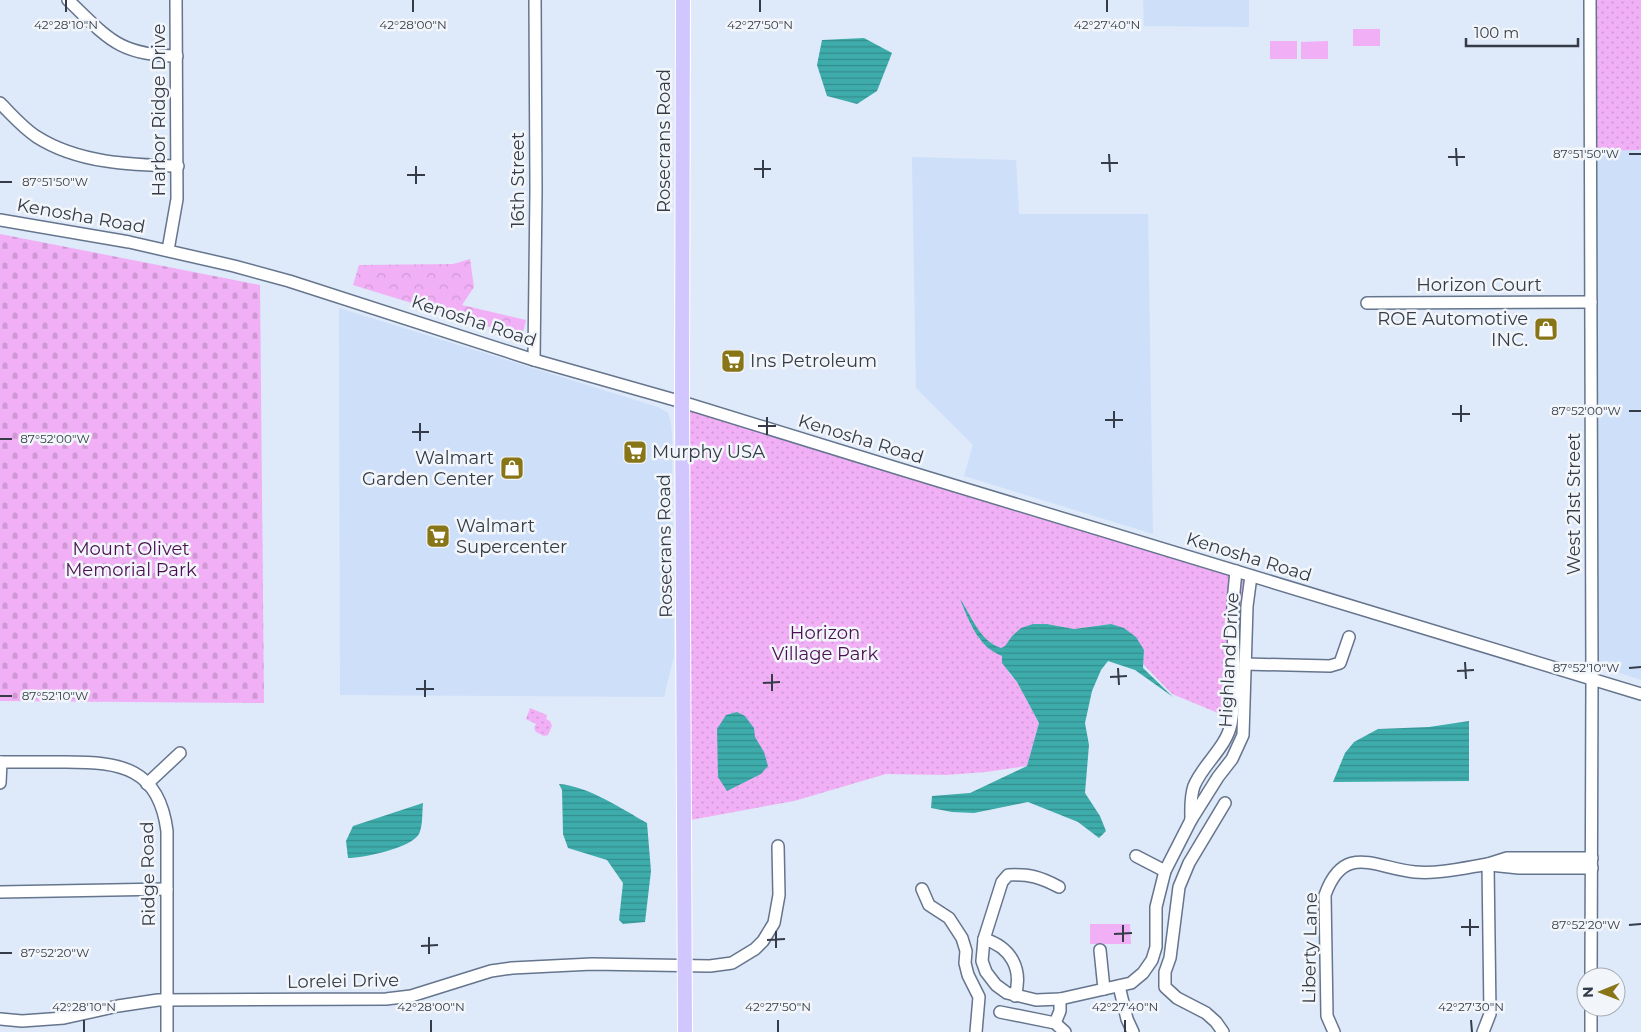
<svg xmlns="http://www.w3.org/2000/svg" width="1641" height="1032" font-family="Montserrat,sans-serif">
<defs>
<pattern id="forest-crowns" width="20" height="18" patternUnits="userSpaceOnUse" patternTransform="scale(1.25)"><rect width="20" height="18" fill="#f1b0f6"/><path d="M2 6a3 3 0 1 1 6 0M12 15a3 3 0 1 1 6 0" fill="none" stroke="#cf98d4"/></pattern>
<pattern id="cemetery-stones" width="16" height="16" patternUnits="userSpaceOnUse" patternTransform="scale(1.25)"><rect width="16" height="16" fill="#f1b0f6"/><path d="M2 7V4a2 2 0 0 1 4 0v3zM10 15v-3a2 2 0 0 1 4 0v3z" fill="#cf98d4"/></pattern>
<pattern id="park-dots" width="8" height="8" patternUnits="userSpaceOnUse" patternTransform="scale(1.25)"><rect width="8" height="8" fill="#f1b0f6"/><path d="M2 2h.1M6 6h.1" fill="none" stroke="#cf98d4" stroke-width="1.8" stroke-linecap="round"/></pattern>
<pattern id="water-rules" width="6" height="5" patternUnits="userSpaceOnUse" patternTransform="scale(1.25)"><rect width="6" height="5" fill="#3dacab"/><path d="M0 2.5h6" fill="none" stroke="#348d8d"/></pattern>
</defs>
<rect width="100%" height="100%" fill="#dee9f9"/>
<g fill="#cedffa">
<polygon points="1143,0 1249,0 1249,27 1144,26"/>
<polygon points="1641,150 1641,680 1599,666 1591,151"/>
<polygon points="912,157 1016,160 1019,214 1148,214 1153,534 964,476 973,445 916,388"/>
<polygon points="339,308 658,407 668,413 671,423 672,438 674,656 664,697 340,695"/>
</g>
<g fill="#f1b0f6">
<rect x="1353" y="29" width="27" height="17"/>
<rect x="1270" y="41" width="27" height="18"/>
<polygon points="1328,41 1328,59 1301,59 1301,42"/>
<polygon points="1090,924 1130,924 1131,944 1090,944"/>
</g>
<polygon fill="url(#forest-crowns)" points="470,259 474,287 462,305 526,320 522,337 353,285 359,265 453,264"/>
<polygon fill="url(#cemetery-stones)" points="0,234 260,285 264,703 0,701"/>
<g fill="url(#park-dots)">
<polygon points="1594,0 1641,0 1641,150 1591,151"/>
<path d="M682 402 1243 573 1240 722 1172 694 1143 664 1144 650 1111 624 1074 629 1047 624 1012 636 1005 647 1001 648C978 640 975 621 962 603L969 621 980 640 1002 656 1009 673 1017 682 1039 723 1027 766 986 772 946 775 886 774 794 801 685 821Z"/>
<polygon points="530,708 547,715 546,719 550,721 552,726 548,735 544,736 536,732 534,728 536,724 526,719"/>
</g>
<g fill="url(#water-rules)">
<polygon points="864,38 892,53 877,91 857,104 827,96 817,65 822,40"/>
<path d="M960 599C973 618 979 640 1001 648L1005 646 1012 636 1021 628 1033 624H1047L1074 629 1111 624 1124 628 1136 637 1144 650 1143 668 1173 697 1135 670 1108 661 1101 670 1092 691 1085 723 1089 745 1085 793 1100 816 1106 831 1099 838 1078 822 1028 802 974 813 952 812 931 808 932 796 970 793 1027 766 1039 723 1017 682 1002 663V656C978 647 969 621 960 599Z"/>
<polygon points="737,712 745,716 754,728 755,737 764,752 768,766 761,774 727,791 718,777 717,729 726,715"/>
<polygon points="1469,721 1469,781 1333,782 1345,753 1354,742 1378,729 1429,727"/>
<path d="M559 784C588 786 622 809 647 823L651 871 645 922 623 924 619 920 623 883 607 860 568 848 563 834 562 790Z"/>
<path d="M423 803C422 812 423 826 419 834 411 848 364 858 348 858L346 841 353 826Z"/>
</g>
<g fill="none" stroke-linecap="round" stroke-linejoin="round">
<g stroke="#65758d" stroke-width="14">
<g id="minor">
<path d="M68 0C108 38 118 55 177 56"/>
<polyline points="1590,0 1592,679 1591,977"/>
<path d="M0 103C11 114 23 128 37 137 78 163 130 165 178 166"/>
<polyline points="0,220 129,242 234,266 289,281 534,360 682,402 903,470 1641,694"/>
<polyline points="168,250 177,199 176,0"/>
<polyline points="1367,303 1591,302"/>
<polyline points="534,360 536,190 535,0"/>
<polyline points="1245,664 1330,666 1340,663 1349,637"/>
<path d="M0 762C22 762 44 762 66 762 121 762 159 768 167 831V1032"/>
<polyline points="0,783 1,762"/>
<polyline points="147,784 180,753"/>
<path d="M1191 820C1191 808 1190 797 1194 786 1203 764 1226 748 1231 724 1238 684 1232 642 1233 602 1234 592 1235 582 1236 571"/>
<polyline points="1136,856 1165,871"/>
<polyline points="1488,864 1507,858 1592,858"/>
<polyline points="1490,865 1519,868 1592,868"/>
<path d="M1059 887C1040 877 1030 874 1008 875L1002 882 984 939 982 961 986 972 996 985 1007 993 1036 1000 1060 999 1131 983 1143 973 1152 960 1156 947V907L1165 871 1191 820 1218 777 1232 759 1243 735 1247 606 1251 576"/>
<polyline points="922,889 929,905 949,918 962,938 966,951 965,963 968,975 979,997 976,1032"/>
<polyline points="0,892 167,889"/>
<path d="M984 939C1011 947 1023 969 1015 996"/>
<polyline points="1100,950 1104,989"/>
<polyline points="1119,986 1127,1019 1133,1032"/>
<polyline points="1000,1012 1055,1023 1065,1032"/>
<polyline points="0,1019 22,1021 64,1018 118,1006 158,1000 386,999 411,996 491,971 512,968 592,964 710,966 732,963 755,949 763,941 774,923 779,895 778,846"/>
<polyline points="1055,1023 1060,1011 1060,999"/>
<polyline points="1223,1032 1216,1022 1206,1013 1177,998 1165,987 1165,972 1170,958 1179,887 1189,863 1225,803"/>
<path d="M1334 1032 1327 1016 1325 895C1344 842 1375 868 1415 872 1439 874 1464 868 1488 864L1490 1014 1483 1032"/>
<polyline points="1591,1032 1591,1007"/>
</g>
</g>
<g stroke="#fff" stroke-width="16">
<polyline id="major" points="683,0 682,402 685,1032"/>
</g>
<use href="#minor" stroke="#fff" stroke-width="11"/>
<use href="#major" stroke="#d1c7fe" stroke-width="14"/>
</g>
<path fill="none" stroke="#353c47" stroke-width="2" d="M66 0V12M413 0V12M760 0V12M1107 0V12M1456 148 1457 166M1109 154 1110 172M1629 154H1641M1448 157H1465M763 160V178M1101 163H1118M416 166V184M754 169H771M407 175H425M0 182H12M1461 405V422M1114 411V428M1629 411H1641M1452 414H1470M767 417V435M1105 420H1123M420 423V441M758 426H776M412 432H429M0 439H12M1465 662 1466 679M1118 668 1119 685M1629 668 1641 667M1457 671 1474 670M772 674V691M1110 677 1127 676M425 680V697M763 683 780 682M416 689H434M0 696H12M1470 919V936M1123 925V942M1629 925 1641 924M1461 927H1479M776 931V948M1114 934 1132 933M429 937V954M767 940 785 939M421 946 438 945M0 953H12M84 1020V1032M431 1020V1032M778 1020V1032M1125 1020V1032M1471 1020 1472 1032"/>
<defs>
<g id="shop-square" transform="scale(1.25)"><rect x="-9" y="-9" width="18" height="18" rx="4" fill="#887518" stroke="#f2f6fb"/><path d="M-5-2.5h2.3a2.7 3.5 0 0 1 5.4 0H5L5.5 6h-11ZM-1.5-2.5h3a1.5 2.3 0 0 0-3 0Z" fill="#fff"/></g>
<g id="supermarket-square" transform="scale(1.25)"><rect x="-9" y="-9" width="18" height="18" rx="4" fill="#887518" stroke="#f2f6fb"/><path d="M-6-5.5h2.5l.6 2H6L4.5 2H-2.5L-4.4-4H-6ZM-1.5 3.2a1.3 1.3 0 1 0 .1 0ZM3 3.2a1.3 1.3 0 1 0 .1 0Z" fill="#fff"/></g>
</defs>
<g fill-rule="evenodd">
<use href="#shop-square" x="1546" y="329"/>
<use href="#supermarket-square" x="733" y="361"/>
<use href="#supermarket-square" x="635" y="452"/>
<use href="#shop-square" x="512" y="468"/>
<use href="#supermarket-square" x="438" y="536"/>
</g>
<g text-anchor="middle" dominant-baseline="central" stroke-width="5" stroke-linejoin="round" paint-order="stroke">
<g font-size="18" fill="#353c47" stroke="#f2f6fb">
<text transform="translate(159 110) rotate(-90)">Harbor Ridge Drive</text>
<text transform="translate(664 141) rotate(-90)">Rosecrans Road</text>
<text transform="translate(518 180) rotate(-90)">16th Street</text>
<text transform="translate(81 216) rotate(10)">Kenosha Road</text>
<text x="1479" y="285">Horizon Court</text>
<text transform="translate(474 321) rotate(18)">Kenosha Road</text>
<text transform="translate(861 439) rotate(17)">Kenosha Road</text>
<text transform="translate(1574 504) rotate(-90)">West 21st Street</text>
<text transform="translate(665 546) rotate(-91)">Rosecrans Road</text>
<text transform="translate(1249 557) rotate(17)">Kenosha Road</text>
<text transform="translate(1229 660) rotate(-87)">Highland Drive</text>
<text transform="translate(148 874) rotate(-91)">Ridge Road</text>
<text transform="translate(1310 948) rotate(-89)">Liberty Lane</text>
<text transform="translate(343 981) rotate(-1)">Lorelei Drive</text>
</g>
<g font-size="18" fill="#353c47" stroke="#f2f6fb" text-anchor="start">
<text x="1528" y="319" text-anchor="end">ROE Automotive<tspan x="1528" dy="21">INC.</tspan></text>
<text x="750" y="361">Ins Petroleum</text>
<text x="652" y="452">Murphy USA</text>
<text x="494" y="458" text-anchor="end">Walmart<tspan x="494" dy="21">Garden Center</tspan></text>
<text x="456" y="526">Walmart<tspan x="456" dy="21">Supercenter</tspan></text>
</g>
<g font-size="18" fill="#4c1052" stroke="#f2f6fb">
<text x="131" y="549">Mount Olivet<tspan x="131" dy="21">Memorial Park</tspan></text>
<text x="825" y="633">Horizon<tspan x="825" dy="21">Village Park</tspan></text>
</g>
</g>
<g font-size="12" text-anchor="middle" fill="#353c47" stroke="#f2f6fb" stroke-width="5" stroke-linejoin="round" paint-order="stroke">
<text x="66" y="29">42°28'10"N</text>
<text x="413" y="29">42°28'00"N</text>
<text x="760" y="29">42°27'50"N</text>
<text x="1107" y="29">42°27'40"N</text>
<text x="1586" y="158">87°51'50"W</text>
<text x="55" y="186">87°51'50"W</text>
<text x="1586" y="415">87°52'00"W</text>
<text x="55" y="443">87°52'00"W</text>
<text x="1586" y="672">87°52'10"W</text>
<text x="55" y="700">87°52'10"W</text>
<text x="1586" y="929">87°52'20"W</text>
<text x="55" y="957">87°52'20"W</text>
<text x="84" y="1011">42°28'10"N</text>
<text x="431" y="1011">42°28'00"N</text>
<text x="778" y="1011">42°27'50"N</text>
<text x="1125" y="1011">42°27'40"N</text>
<text x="1471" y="1011">42°27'30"N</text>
</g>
<g transform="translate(1601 992) rotate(269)"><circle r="24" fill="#f2f6fb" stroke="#a6acb3"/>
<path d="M0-4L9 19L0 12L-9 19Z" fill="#887518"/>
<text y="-8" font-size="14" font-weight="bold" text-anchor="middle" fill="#353c47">N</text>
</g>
<path d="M1466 38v8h112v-8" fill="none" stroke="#353c47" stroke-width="2.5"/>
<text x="1474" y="38" font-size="15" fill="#353c47" stroke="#f2f6fb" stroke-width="4" paint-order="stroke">100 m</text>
</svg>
